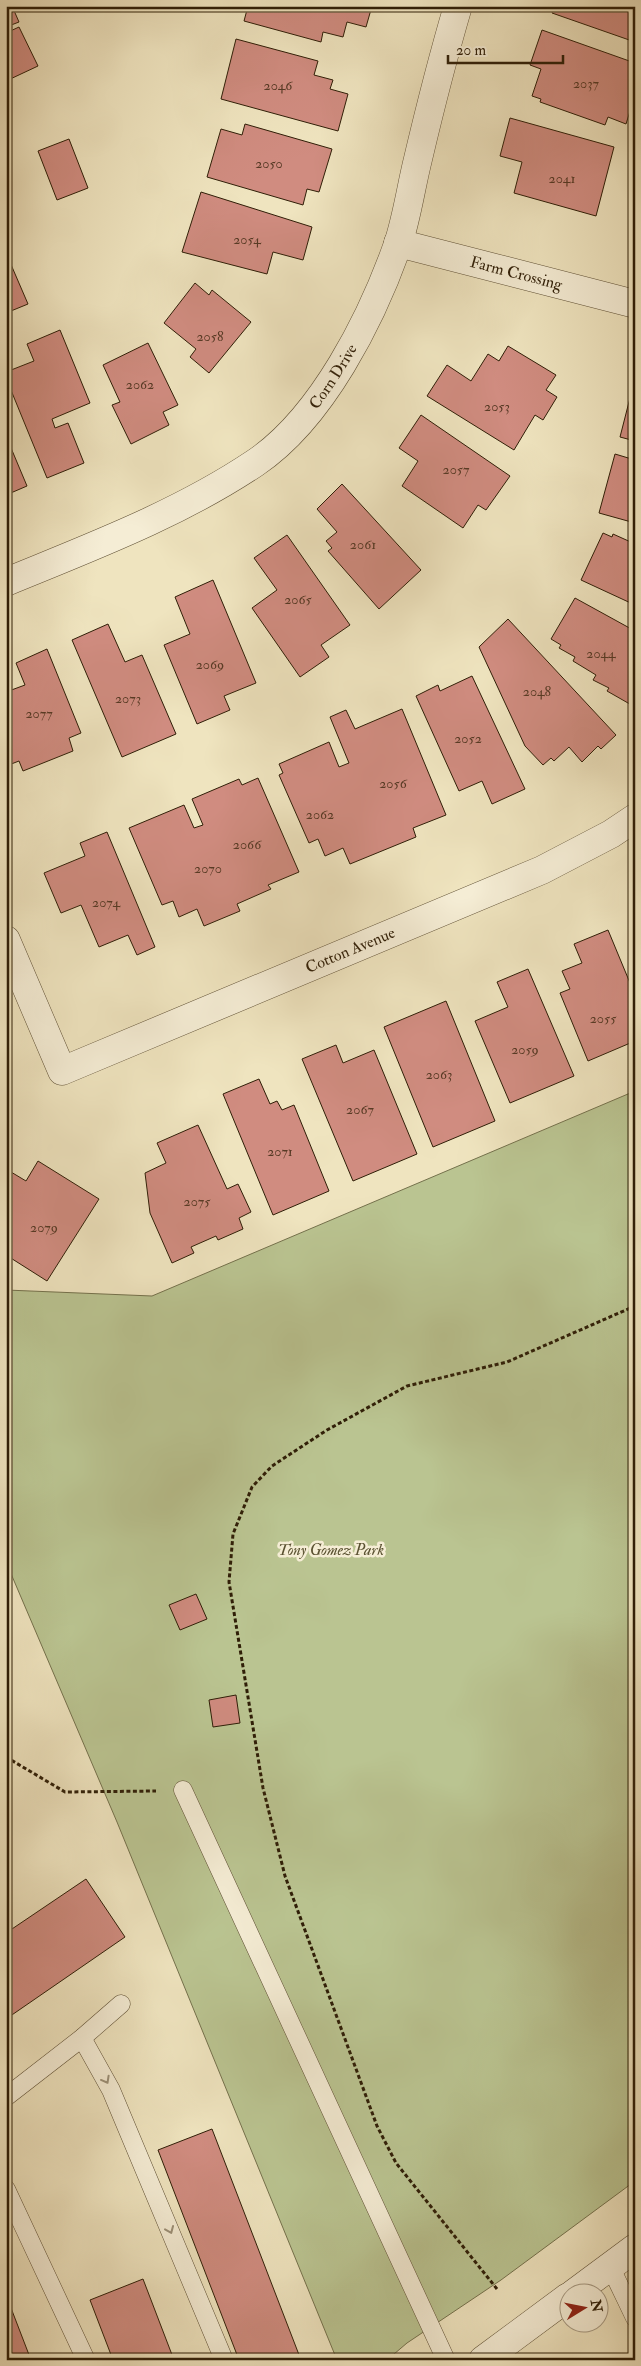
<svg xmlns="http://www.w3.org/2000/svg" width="641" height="2366" font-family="'IM FELL Double Pica',serif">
<rect width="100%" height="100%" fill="#efe4bf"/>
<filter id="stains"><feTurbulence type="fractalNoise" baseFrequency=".004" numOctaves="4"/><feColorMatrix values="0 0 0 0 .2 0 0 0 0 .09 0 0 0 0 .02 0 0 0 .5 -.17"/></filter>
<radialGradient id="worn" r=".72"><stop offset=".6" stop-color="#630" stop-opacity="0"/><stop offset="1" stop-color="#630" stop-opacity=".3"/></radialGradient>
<polygon fill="#bac491" stroke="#74714c" points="635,1091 635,2181 501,2280 407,2343 387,2360 337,2360 117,1822 6,1562 6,1290 152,1296"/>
<g fill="#d08c80" stroke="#2f1e07">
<polygon points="6,6 12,6 19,22 6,27"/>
<polygon points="248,6 372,6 366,27 347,22 343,37 323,32 321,42 244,21"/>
<polygon points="555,6 635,6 635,42 552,13"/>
<polygon points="19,27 38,66 6,81 6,33"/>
<polygon points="542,30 635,63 635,109 631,108 626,124 608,117 605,125 540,102 541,99 532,96 541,69 530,65"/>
<polygon points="236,39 318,61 314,75 333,80 330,89 348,94 338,131 221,99"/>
<polygon points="510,118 614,147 596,216 514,193 522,162 500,156"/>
<polygon points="245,124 332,149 319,192 307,189 303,205 207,177 221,129 242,135"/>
<polygon points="69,139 88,188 57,200 38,151"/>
<polygon points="201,192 312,227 303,260 273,252 267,274 182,252"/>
<polygon points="6,253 28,304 6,313"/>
<polygon points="195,283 209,295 212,290 251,322 209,373 190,357 196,349 164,323"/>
<polygon points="60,330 90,403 52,419 55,428 68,423 84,463 47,478 6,378 6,372 34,361 27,344"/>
<polygon points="148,343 178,405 163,412 169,425 131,444 112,405 120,402 103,365"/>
<polygon points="508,346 556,375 546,390 557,397 543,420 535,415 514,450 427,396 447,365 471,381 488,354 499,361"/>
<polygon points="631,394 635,395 635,441 620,437"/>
<polygon points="421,415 510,476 486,510 478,505 463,528 402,486 418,461 399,448"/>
<polygon points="6,436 27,486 6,495"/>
<polygon points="615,454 635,460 635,523 599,513"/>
<polygon points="342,484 421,570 379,609 328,551 332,548 326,541 337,532 317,509"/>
<polygon points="603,533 612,537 613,534 633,543 635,541 635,605 581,580"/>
<polygon points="287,535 350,625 321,645 329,657 300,677 252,608 277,590 254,558"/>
<polygon points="213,580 256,683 224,696 230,710 197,724 164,645 190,634 175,597"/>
<polygon points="575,598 635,631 635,707 607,691 609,688 593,680 596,675 573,661 575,657 559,648 561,645 551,639"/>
<polygon points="508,619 616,735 601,749 598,746 582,762 569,747 554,761 551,758 543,765 525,746 479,647"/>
<polygon points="108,624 125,662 142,655 176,734 122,757 72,640"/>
<polygon points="47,649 81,733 69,738 73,751 23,771 19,761 6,766 6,692 25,685 16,663"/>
<polygon points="472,676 525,789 492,804 482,781 459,791 416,696 438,685 440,691"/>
<polygon points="402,709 446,815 413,828 416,837 350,864 343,848 325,856 318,839 309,843 279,775 283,773 279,764 329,742 339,767 349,763 330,717 346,710 355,729"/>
<polygon points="258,778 299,872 268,885 271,889 237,904 240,911 204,926 197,909 179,917 173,901 162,905 129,828 184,805 194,828 203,825 192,799 239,779 242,785"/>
<polygon points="107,832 155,947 137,955 128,935 99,947 81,905 61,913 44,873 85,856 80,843"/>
<polygon points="608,930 635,995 635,1041 588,1061 560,993 570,989 562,971 582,963 574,944"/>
<polygon points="528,969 574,1076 510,1103 475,1021 508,1007 497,982"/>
<polygon points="446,1001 495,1121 433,1147 384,1027"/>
<polygon points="336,1045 343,1063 374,1050 417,1154 353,1181 302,1059"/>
<polygon points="259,1079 270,1104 277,1101 282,1110 294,1105 329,1191 273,1215 223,1094"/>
<polygon points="198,1125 227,1189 238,1184 251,1212 239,1218 243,1229 218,1240 216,1236 191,1247 194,1253 172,1263 150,1213 145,1173 166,1163 157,1143"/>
<polygon points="38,1161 99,1199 47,1281 6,1255 6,1169 26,1181"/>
<polygon points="196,1594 207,1619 180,1630 169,1605"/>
<polygon points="236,1695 240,1723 213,1727 209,1700"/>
<polygon points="86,1879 125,1937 6,2019 6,1933"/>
<polygon points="212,2129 301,2360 239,2360 158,2150"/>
<polygon points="143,2279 174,2360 113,2360 90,2300"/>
<polygon points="6,2295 31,2360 6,2360"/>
</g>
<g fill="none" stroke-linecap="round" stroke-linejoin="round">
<g stroke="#5f5035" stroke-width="19">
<g id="service">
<polyline points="183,1790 446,2360"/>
<polyline points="82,2038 111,2090 224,2360"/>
<polyline points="6,2097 82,2038 121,2004"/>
<polyline points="6,2189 86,2360"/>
<polyline points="610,2266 635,2318"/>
</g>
</g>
<g stroke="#5f5035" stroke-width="29">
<g id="minor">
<path id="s1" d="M398 243 635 304"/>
<path id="s2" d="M6 582C91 547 179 514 255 463 322 418 372 318 398 244 407 217 411 187 418 159 430 108 443 57 458 6"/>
<path id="s3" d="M6 940 62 1071 542 870 611 834 635 818"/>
</g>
</g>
<g stroke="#5f5035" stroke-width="29">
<g id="tertiary">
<polyline points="573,2294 635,2248"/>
<polyline points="483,2360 568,2297"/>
</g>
</g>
<g stroke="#2f1e07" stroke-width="3" stroke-dasharray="4 2.5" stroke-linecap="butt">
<polyline points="6,1757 65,1792 156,1791"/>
<polyline points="497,2289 396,2163 377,2126 285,1876 263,1788 229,1582 233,1534 252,1487 272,1466 327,1430 407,1386 507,1362 635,1306"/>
</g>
<use href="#service" stroke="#f5edd5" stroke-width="18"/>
<use href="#minor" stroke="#f5edd5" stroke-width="28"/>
<use href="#tertiary" stroke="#f5edd5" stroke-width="28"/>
</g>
<defs><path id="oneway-chevron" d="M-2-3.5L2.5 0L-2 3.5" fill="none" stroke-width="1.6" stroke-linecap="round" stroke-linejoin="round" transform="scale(1.25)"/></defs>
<g stroke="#9c9078">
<use href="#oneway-chevron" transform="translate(106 2080) rotate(61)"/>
<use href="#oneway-chevron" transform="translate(170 2230) rotate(67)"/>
</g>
<g text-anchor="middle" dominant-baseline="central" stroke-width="5" stroke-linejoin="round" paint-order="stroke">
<g font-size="14" fill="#573a25">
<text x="586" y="83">2037</text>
<text x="278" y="85">2046</text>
<text x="269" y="163">2050</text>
<text x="562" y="178">2041</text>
<text x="247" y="239">2054</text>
<text x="210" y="336">2058</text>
<text x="140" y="384">2062</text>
<text x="497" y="406">2053</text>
<text x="456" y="469">2057</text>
<text x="363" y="544">2061</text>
<text x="298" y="599">2065</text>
<text x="601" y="653">2044</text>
<text x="210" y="664">2069</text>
<text x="537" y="691">2048</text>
<text x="128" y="698">2073</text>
<text x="39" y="713">2077</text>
<text x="468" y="738">2052</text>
<text x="393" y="783">2056</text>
<text x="320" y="814">2062</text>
<text x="247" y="844">2066</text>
<text x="208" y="868">2070</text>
<text x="106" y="902">2074</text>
<text x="603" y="1018">2055</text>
<text x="525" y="1049">2059</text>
<text x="439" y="1074">2063</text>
<text x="360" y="1109">2067</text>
<text x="280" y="1151">2071</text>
<text x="197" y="1201">2075</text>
<text x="44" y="1227">2079</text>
</g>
<g font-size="16" fill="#2f1e07" stroke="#f5edd5">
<text stroke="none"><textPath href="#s1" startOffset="122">Farm Crossing</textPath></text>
<text stroke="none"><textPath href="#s2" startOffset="394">Corn Drive</textPath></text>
<text stroke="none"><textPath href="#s3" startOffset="455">Cotton Avenue</textPath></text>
</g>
<g font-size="16" font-style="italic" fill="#595030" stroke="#f5edd5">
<text x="331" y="1550">Tony Gomez Park</text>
</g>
</g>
<rect width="641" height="2366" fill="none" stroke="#efe4bf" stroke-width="25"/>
<rect x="8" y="8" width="626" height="2351" fill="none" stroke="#2f1e07" stroke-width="2.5"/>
<rect x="12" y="12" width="616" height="2341" fill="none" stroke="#2f1e07"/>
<g transform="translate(584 2308) rotate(80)"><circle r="24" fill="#f5edd5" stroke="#a69a83"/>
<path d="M0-4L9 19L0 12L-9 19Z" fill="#8f2418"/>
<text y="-8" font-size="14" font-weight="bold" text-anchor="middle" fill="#2f1e07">N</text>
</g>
<path d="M448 55v8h115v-8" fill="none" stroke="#2f1e07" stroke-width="2.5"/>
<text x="456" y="55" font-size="15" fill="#2f1e07" stroke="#f5edd5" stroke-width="4" paint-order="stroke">20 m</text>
<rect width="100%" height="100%" filter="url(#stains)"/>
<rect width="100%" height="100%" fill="url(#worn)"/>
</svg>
